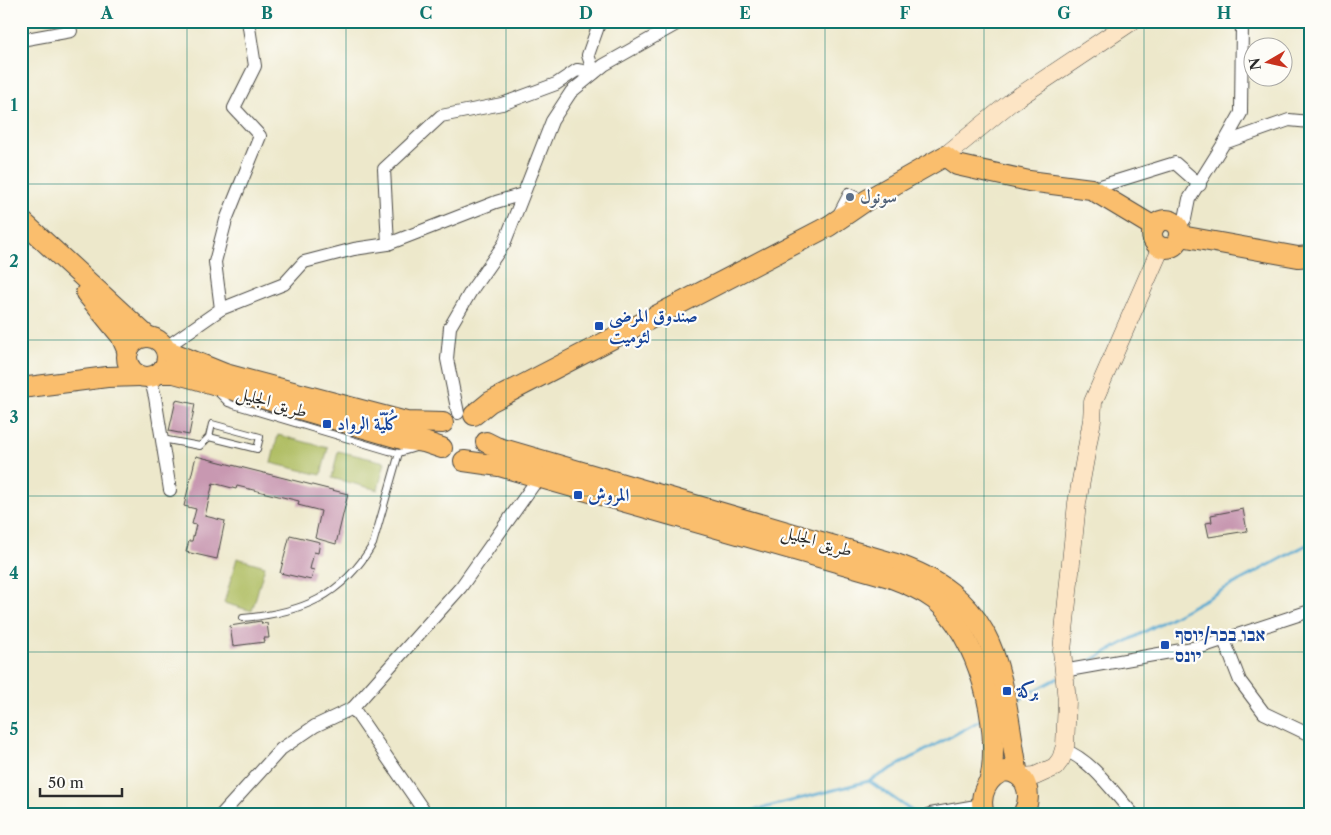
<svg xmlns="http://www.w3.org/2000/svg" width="1331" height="835" font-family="'Libre Caslon Text',Amiri,'Frank Ruhl Libre',serif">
<rect width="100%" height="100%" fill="#fdfcf7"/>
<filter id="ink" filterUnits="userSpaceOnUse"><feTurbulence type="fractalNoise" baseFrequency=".02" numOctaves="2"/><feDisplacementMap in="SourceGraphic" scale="10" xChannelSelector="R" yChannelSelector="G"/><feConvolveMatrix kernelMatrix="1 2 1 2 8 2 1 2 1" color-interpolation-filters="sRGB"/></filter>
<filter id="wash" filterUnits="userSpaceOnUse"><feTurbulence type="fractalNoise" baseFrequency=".0096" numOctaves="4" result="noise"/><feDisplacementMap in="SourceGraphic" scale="20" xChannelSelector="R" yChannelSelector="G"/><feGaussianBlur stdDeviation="1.12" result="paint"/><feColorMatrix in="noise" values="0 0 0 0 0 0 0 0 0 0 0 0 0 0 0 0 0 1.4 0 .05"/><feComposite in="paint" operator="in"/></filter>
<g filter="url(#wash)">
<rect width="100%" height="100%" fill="#ede8cb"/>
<g fill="#adbc5e" stroke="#6c7444">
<polygon points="278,435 328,448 321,475 271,463"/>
<polygon points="338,451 385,462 378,490 332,478"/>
<polygon points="237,558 265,566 252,611 224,603"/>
</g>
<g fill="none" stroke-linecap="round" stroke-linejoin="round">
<g stroke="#54a8d0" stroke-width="3">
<polyline points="1090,661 1310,543"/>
<polyline points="1013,702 1058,678"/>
<polyline points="869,781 916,814"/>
<polyline points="740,814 869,781 983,719"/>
</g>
</g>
<g id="blocks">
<g fill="#c898b1">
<polygon points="176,400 195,404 189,435 169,431"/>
<polygon points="196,456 348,494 336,544 315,538 321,511 298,505 299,501 237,486 236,489 213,483 205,516 225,521 217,559 186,552 189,541 192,541 196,525 192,524 196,509 184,506"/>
<polygon points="1243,509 1247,531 1209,537 1206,523 1212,522 1211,515"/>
<polygon points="290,535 320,542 318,553 314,552 310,569 314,570 311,580 280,573"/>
<polygon points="261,621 262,624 267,623 269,638 264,638 265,642 233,646 230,626"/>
</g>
</g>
</g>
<g filter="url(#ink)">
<use href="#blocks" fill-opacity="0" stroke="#484743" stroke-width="1"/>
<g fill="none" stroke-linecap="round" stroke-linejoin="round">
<g stroke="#484743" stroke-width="8">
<g id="lane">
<polyline points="836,214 848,191 863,198"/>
<polyline points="217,392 228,403 234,405 389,451 399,453 419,447"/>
<polyline points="162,439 200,446 209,437 257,449 260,437 212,424 209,437"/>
<path d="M243 618C301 613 342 597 373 544L399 453"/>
</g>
</g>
<g stroke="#484743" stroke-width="14">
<g id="street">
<polyline points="21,40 71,31"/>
<polyline points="1224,143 1241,113 1242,21"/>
<polyline points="1091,189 1175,163 1200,185"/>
<polyline points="1179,227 1185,219 1189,199 1224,143 1289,120 1310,122"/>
<polyline points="388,244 496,202 523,194"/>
<polyline points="221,309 284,284 304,262 354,249 388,244 384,169 441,116 502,104 556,84 577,70 594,73 588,55 600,21"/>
<polyline points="165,348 221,309 215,262 226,220 260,136 234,108 255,66 248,21"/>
<polyline points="146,377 152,385 155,397 170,490"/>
<polyline points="458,413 447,359 450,327 471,291 504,244 552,121 571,92 604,65 682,21"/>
<polyline points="1224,640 1240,681 1264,713 1310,735"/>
<polyline points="1063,671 1204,646 1310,611"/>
<path d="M1064 750C1092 760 1113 792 1133 814"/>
<polyline points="222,814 281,749 315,726 353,708"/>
<polyline points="426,814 353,708 461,587 539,477"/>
<polyline points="930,814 982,805"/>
</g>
</g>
<g stroke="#484743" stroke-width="19">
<g id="secondary">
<polyline points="945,156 1011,102 1132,21"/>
<polyline points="1021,777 1035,776 1055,767 1061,759 1065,746 1067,701 1062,651 1077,503 1092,420 1093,402 1161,247"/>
</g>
</g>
<g stroke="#484743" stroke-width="22">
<g id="primary">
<circle cx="1166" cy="234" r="14"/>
<polyline points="21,220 148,337"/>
<polyline points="1181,236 1298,257 1310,256"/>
<polyline points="86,293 121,336 128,352"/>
<circle cx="147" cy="357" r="20"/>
<polyline points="166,350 225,374 406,422 443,423"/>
<polyline points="159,373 174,373 196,379 402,439 424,442 442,448"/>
<polyline points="21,388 107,377 140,376"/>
<polyline points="474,415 490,402 829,226 867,200 945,156 957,165 1029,181 1091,189 1154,227"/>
<path d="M486 442 496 447 893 563C1004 600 1000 675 1018 775"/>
<path d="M464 461 499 466 889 577C905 583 920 589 934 599 978 634 1002 727 990 780"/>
<path d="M984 814C978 796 987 776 1005 771 1028 772 1033 797 1023 814"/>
</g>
</g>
<use href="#lane" stroke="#fff" stroke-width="6"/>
<use href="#street" stroke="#fff" stroke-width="12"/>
<use href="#secondary" stroke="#fde5c5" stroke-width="18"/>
<use href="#primary" stroke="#fabe6d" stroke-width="20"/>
</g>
</g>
<path fill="none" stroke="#0f766e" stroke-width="1" stroke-opacity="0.55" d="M187 21V814M346 21V814M506 21V814M666 21V814M825 21V814M984 21V814M1144 21V814M21 184H1310M21 340H1310M21 496H1310M21 652H1310"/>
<circle fill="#5c6f8a" stroke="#fdfcf7" stroke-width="2" cx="850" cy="197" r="5"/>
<g fill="#1a4fb4" stroke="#fdfcf7" stroke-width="2">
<rect x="594" y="321" width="10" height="10" rx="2.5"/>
<rect x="322" y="419" width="10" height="10" rx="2.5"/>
<rect x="573" y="490" width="10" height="10" rx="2.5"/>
<rect x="1160" y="640" width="10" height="10" rx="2.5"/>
<rect x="1002" y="686" width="10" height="10" rx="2.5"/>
</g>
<g text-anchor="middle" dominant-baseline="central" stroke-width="4.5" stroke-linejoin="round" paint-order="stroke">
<g font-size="18" font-weight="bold" fill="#4e5e75" stroke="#fdfcf7" text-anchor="start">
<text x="860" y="197">سونول</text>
</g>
<g font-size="18" font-weight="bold" fill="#164399" stroke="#fdfcf7" text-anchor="start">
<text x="609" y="316">صندوق المرضى<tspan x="609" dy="21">لئوميت</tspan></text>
<text x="337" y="424">كُلّيّة الرواد</text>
<text x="588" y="495">المروش</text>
<text x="1175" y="635">אבו בכר/יוסף<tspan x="1175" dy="21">יונס</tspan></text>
<text x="1017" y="691">بركة</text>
</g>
<g font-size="18" fill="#2b2b2b" stroke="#fdfcf7">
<text transform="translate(272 402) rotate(16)">طريق الجليل</text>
<text transform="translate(817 541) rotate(16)">طريق الجليل</text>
</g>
</g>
<rect width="1331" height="835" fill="none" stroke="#fdfcf7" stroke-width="55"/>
<g transform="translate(1268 62) rotate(261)"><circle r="24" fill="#fdfcf7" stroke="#a9a8a5"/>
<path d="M0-4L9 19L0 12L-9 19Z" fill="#c8321e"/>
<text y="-8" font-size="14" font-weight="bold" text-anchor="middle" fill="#2b2b2b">N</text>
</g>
<path d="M40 788v8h82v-8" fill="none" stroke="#2b2b2b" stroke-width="2.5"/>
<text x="48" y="788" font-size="15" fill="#2b2b2b" stroke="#fdfcf7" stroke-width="4" paint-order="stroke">50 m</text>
<rect x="28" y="28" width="1276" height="780" fill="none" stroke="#0f766e" stroke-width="2"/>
<g font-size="16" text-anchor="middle" font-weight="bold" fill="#0f766e">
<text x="107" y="19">A</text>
<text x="267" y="19">B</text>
<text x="426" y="19">C</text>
<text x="586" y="19">D</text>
<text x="745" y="19">E</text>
<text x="905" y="19">F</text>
<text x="1064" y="19">G</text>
<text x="1224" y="19">H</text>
<text x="14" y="111">1</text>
<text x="14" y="267">2</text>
<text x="14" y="423">3</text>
<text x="14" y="579">4</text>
<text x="14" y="735">5</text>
</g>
</svg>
